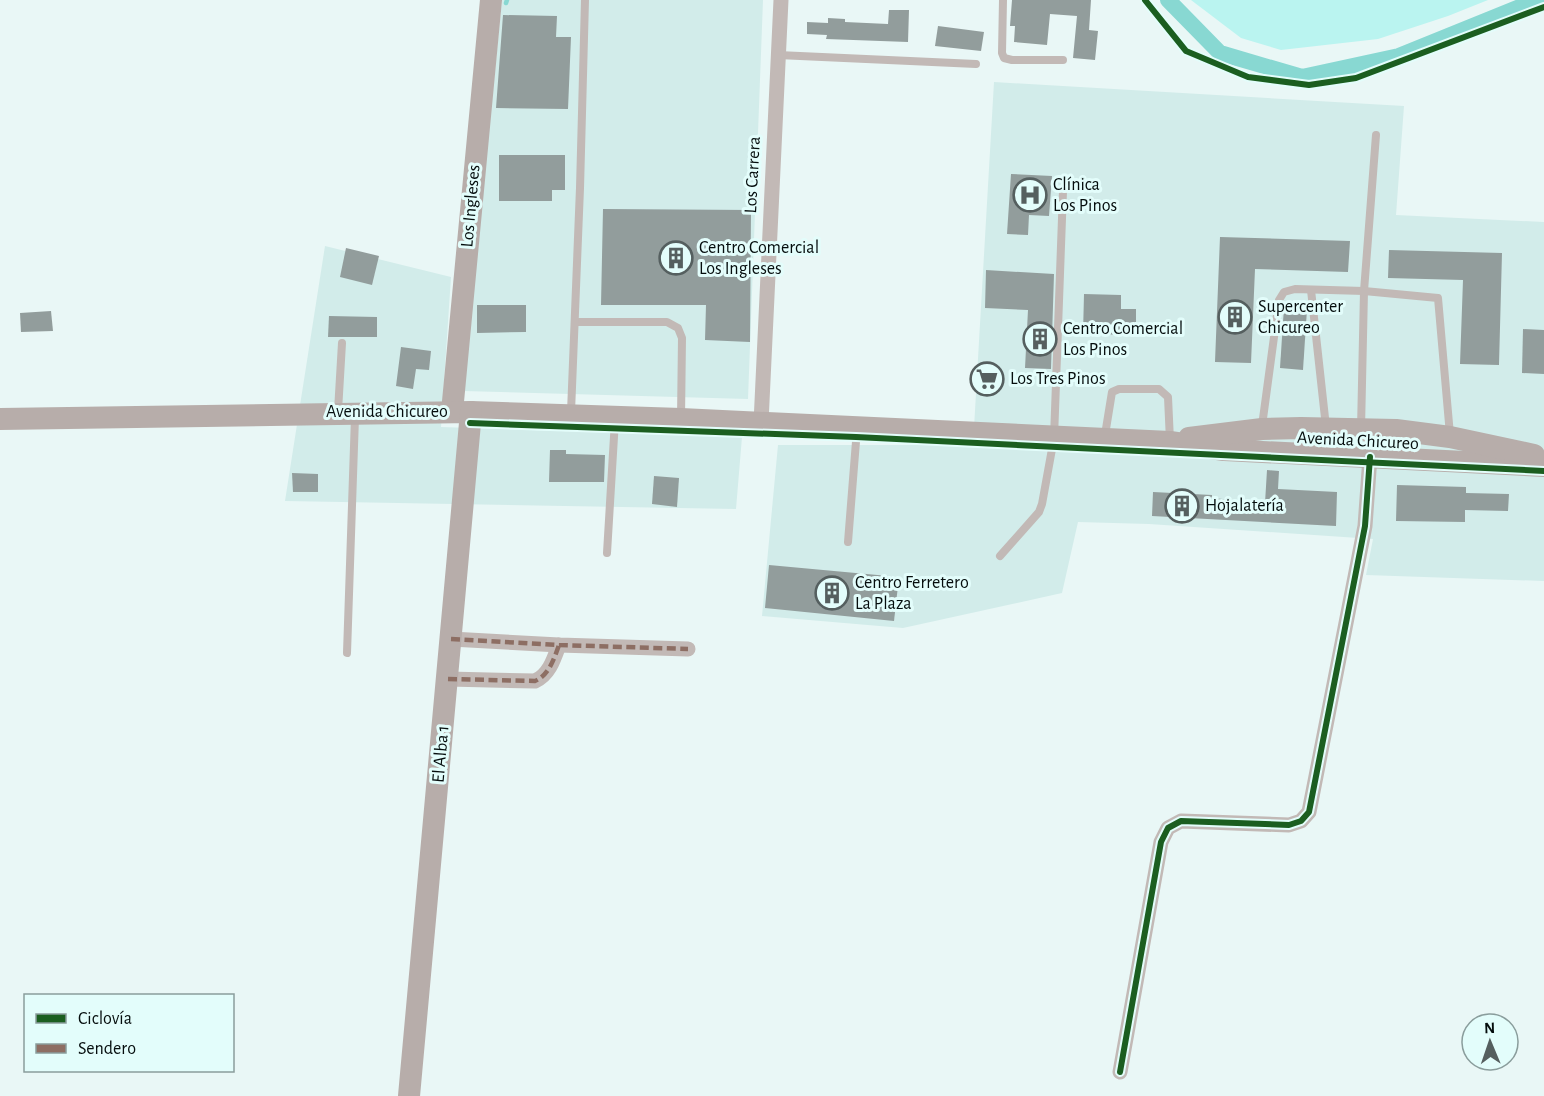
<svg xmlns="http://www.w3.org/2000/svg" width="1544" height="1096" font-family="'Alegreya Sans',sans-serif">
<rect width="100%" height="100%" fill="#e9f7f6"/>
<g fill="#d2ecea">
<polygon points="502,0 763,0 748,399 463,391"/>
<polygon points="994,82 1404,106 1396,215 1544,222 1544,581 1366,575 1373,539 1149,524 1078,522 1062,593 903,628 762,616 778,445 973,445"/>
<polygon points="325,246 451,277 441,427 742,437 736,509 285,501"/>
</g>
<polygon fill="#baf4f0" points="1191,0 1488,0 1448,16 1378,39 1281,50 1241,38"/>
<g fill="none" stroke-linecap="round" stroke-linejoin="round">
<polyline stroke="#88d8d2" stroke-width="4.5" points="506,3 507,0"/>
<polyline stroke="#88d8d2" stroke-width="16" points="1168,0 1220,53 1302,77 1399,56 1537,0"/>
</g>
<g fill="#929d9c">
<polygon points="1012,0 1091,0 1089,30 1098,31 1095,60 1073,58 1077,16 1050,14 1047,45 1014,42 1015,26 1010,26"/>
<polygon points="889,10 909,10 908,42 826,39 827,35 807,34 807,22 828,23 828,18 845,19 845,22 888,24"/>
<polygon points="503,15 557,16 556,37 571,37 568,109 496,108"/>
<polygon points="938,26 984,32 981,51 935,46"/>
<polygon points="499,155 565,155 565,190 552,190 552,201 499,201"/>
<polygon points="1011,174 1052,176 1049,216 1029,215 1028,235 1007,234"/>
<polygon points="603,209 751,210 750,342 705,340 706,305 601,305"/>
<polygon points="1220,237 1350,241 1348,272 1255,269 1251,363 1215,362"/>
<polygon points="346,248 379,256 372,285 340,277"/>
<polygon points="1389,250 1502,253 1499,365 1460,364 1463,280 1388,278"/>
<polygon points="986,270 1054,274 1051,369 1025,368 1028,310 985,308"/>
<polygon points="1084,294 1121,295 1121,309 1136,309 1136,335 1083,334"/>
<polygon points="477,305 526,305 526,332 477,333"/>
<polygon points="1284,307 1307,309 1303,370 1280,368"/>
<polygon points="51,311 53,331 21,332 20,313"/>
<polygon points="329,316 377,317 377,337 328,337"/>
<polygon points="1523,329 1544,330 1544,374 1522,373"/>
<polygon points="401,347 431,351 429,370 416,369 413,389 396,386"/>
<polygon points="550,450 566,450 566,454 605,455 604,482 549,482"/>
<polygon points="1267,470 1279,471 1278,489 1337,492 1336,526 1152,516 1153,492 1212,495 1212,498 1265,503"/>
<polygon points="292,473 318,474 318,492 293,492"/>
<polygon points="654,476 679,478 677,507 652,504"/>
<polygon points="1397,485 1466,487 1466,493 1509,494 1508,511 1465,510 1465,522 1396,521"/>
<polygon points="769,565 899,577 894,621 765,608"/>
</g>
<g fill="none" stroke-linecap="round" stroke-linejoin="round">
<g stroke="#c2b9b6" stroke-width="8">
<polyline points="1003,0 1002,53 1004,58 1012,60 1063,60"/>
<polyline points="778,55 976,64"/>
<path d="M1376 135 1364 291 1361 429C1364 440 1374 445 1384 450"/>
<polyline points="1311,290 1326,427"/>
<polyline points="575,322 667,322 678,328 682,338 681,418"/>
<polyline points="338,411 342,343"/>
<polyline points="571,412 580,188 585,0"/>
<polyline points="1262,426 1279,300 1284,292 1295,289 1364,291 1438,298 1450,435"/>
<polyline points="1105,435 1112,392 1119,389 1159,389 1168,397 1170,441"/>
<polyline points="1334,449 1356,434"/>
<polyline points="848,542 857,429"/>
<polyline points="607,553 615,420"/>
<polyline points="1000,556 1039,512 1042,504 1054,438 1063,191"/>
<polyline points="347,653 355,417"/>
</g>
<g stroke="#c2b9b6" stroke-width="15">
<polyline points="761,423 781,0"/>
<polyline points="451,639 559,645 688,649"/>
<path d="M448 679 535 681C549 675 554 659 559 645"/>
<polyline points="1120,1072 1161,842 1168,828 1181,821 1289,825 1301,821 1309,812 1365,526 1370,457"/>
</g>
<g stroke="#b7adaa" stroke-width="22">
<polyline points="452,412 491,0"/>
<polyline points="0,419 471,412 681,419 1170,442 1224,450 1544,466"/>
<polyline points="1189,438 1262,429 1301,428 1396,430 1450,437 1534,455"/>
<polyline points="409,1096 471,412"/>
</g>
<g stroke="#8d6e63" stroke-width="4.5" stroke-dasharray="9 4.5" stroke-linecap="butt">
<polyline points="451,639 559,645 688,649"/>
<path d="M448 679 535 681C549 675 554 659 559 645"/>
</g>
<g stroke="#e3fdfb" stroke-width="10">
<g id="cycleway">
<polyline points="1145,0 1186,51 1248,77 1309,85 1356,78 1544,7"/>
<polyline points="470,423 856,437 1544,471"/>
<polyline points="1120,1072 1161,842 1168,828 1181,821 1289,825 1301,821 1309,812 1365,526 1370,457"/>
</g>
</g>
<use href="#cycleway" stroke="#1b5e20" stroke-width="6"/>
</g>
<defs>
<g id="hospital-ring" transform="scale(1.725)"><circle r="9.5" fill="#e3fdfb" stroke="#555f5f" stroke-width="1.5"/><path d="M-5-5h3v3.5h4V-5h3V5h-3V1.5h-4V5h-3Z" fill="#555f5f"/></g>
<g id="building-ring" transform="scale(1.725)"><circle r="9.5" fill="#e3fdfb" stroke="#555f5f" stroke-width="1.5"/><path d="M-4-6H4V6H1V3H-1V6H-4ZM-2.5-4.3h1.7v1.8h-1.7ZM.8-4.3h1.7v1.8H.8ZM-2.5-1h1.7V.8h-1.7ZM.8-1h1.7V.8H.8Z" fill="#555f5f"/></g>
<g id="supermarket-ring" transform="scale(1.725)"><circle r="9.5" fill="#e3fdfb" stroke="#555f5f" stroke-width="1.5"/><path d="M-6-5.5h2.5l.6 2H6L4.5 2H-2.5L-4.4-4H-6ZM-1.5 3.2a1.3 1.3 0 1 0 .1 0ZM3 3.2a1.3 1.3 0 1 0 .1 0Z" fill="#555f5f"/></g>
</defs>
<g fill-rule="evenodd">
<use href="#hospital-ring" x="1030" y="195"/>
<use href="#building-ring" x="676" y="258"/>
<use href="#building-ring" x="1235" y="317"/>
<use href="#building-ring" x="1040" y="339"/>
<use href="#supermarket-ring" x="987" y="379"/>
<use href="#building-ring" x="1182" y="506"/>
<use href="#building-ring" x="832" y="593"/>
</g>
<g text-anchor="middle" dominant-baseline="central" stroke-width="6" stroke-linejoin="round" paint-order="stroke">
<g font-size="18" fill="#050d0d" stroke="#e3fdfb">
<text transform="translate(753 175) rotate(-87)">Los Carrera</text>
<text transform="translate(471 206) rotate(-85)">Los Ingleses</text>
<text x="387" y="412">Avenida Chicureo</text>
<text transform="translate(1358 441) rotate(3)">Avenida Chicureo</text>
<text transform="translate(441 754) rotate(-85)">El Alba 1</text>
</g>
<g font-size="18" fill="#050d0d" stroke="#e3fdfb" text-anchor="start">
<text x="1053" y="185">Clínica<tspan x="1053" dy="21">Los Pinos</tspan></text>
<text x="699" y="248">Centro Comercial<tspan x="699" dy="21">Los Ingleses</tspan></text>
<text x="1258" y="307">Supercenter<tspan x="1258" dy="21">Chicureo</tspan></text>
<text x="1063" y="329">Centro Comercial<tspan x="1063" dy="21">Los Pinos</tspan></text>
<text x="1010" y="379">Los Tres Pinos</text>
<text x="1205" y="506">Hojalatería</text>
<text x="855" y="583">Centro Ferretero<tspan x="855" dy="21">La Plaza</tspan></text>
</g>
</g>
<rect x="24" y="994" width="210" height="78" fill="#e3fdfb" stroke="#8a9d9c" stroke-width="1.5"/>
<rect x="36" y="1014" width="30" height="9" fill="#1b5e20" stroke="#8a9d9c" stroke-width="1.5"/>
<text x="78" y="1024" font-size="18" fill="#050d0d">Ciclovía</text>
<rect x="36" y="1044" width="30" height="9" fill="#8d6e63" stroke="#8a9d9c" stroke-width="1.5"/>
<text x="78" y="1054" font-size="18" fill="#050d0d">Sendero</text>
<g transform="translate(1490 1042) rotate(358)"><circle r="28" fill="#e3fdfb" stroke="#8a9d9c" stroke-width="1.5"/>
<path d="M0-4.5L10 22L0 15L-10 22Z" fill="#555f5f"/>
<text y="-9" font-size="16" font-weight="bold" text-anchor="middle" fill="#050d0d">N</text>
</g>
</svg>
